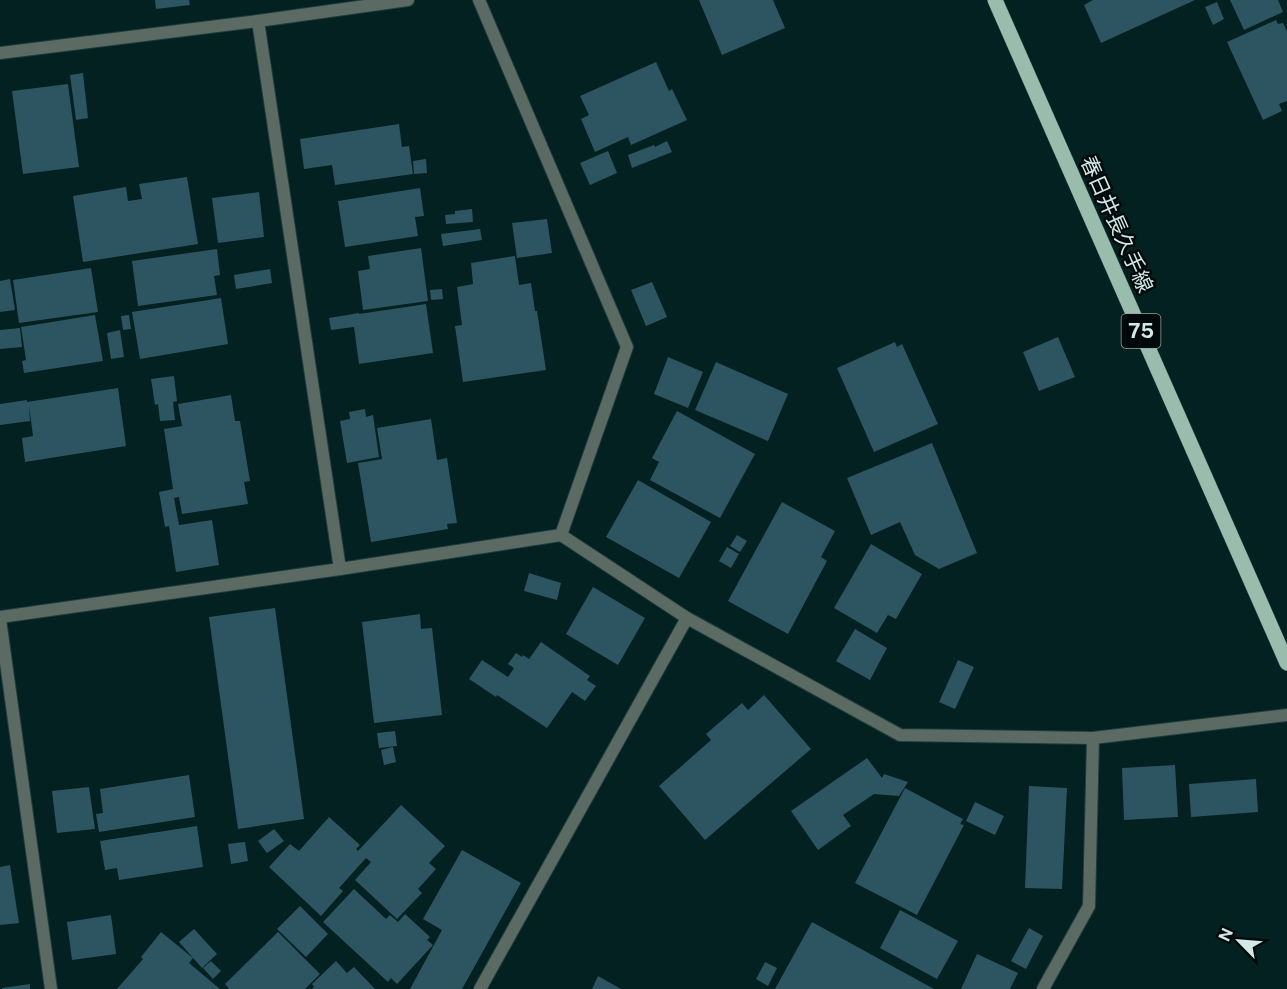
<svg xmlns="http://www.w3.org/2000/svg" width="1287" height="989" font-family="'Public Sans','Noto Sans JP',sans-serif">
<rect width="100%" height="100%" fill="#022120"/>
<g fill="#2c5561">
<polygon points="155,0 189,0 190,5 156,9"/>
<polygon points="699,0 773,0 785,28 722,55"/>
<polygon points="1093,0 1195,0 1101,43 1084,5"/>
<polygon points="1230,0 1278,0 1283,12 1244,30"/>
<polygon points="1217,2 1224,19 1213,25 1205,7"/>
<polygon points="1276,20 1278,24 1283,23 1287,31 1287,101 1279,104 1282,111 1263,120 1227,42"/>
<polygon points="656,62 669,91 672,89 687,120 631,145 628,137 595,152 581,119 589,115 580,96"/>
<polygon points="83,73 88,118 76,120 70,75"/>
<polygon points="68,84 79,167 23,174 12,91"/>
<polygon points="399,124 402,147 409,146 413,174 335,185 332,165 304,169 300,139"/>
<polygon points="667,141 672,152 632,168 628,155 654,145 655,147"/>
<polygon points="608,151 617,173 590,185 580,163"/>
<polygon points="426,159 427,173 414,174 413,161"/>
<polygon points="187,177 198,244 83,262 73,196 126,187 128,201 142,199 139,184"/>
<polygon points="420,188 424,216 415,217 418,236 345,247 338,201"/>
<polygon points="259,192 264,237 218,243 212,198"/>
<polygon points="472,209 473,222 446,224 445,215 455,214 455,211"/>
<polygon points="547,219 552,253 517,258 512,223"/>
<polygon points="480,229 482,240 443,246 441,234"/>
<polygon points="421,248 428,301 363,310 358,271 370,269 368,256"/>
<polygon points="217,249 220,275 214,276 217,295 138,306 132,261"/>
<polygon points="515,256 519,285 531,283 535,311 537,311 546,370 463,382 455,326 462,325 457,287 473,284 471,263"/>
<polygon points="91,268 98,312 19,323 13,280"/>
<polygon points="270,269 272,283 236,289 234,275"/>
<polygon points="10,279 15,310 0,312 0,281"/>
<polygon points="652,282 667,317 646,326 631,290"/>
<polygon points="442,289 443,299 431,300 430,290"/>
<polygon points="221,298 228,344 140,359 132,312"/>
<polygon points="426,304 433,353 359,364 354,327 331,330 329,318 359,313 359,314"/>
<polygon points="95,315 103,361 24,373 22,361 26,360 21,327"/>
<polygon points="129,315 131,329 123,330 121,316"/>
<polygon points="20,328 22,347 0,349 0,330"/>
<polygon points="120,330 124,357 111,359 107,333"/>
<polygon points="1058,337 1075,377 1039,391 1023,352"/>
<polygon points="895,342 897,347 902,344 938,424 874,452 837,368"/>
<polygon points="668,357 703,372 688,408 654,394"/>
<polygon points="716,362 788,394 768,441 695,410"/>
<polygon points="174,376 177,401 173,402 175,420 160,421 158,404 155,405 151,379"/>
<polygon points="118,388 126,446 25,462 22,438 33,436 29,406 30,421 0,425 0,404 27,400 27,402"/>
<polygon points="231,395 235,421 240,421 250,481 244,482 248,504 182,514 179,497 174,498 179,525 212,520 219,565 176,572 169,526 165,527 159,492 173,489 164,429 182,426 178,404"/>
<polygon points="365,409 366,417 373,415 379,457 347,463 340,421 350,419 349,412"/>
<polygon points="677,411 755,454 720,518 650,480 659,462 652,458"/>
<polygon points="431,419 437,460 447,458 457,523 447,524 448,529 371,542 358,463 382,459 377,428"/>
<polygon points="932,443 977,553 939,569 915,555 900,522 871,535 847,478"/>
<polygon points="638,480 711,522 679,578 606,537"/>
<polygon points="782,502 835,531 821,557 827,561 788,634 728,601"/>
<polygon points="737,535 747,541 740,552 730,546"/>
<polygon points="871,544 922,574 896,619 888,615 877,633 834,608"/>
<polygon points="727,547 739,554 731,568 719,561"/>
<polygon points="529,573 561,583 557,600 524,591"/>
<polygon points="593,587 645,618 618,665 566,634"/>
<polygon points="275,608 304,819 238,829 209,617"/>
<polygon points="420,614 421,629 432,628 442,715 374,723 362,622"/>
<polygon points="855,629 887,648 870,680 836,661"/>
<polygon points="541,642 590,676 587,680 596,686 585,701 572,692 547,728 497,695 496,697 469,679 482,660 508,677 514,668 508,664 516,653 522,657 523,655 529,659"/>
<polygon points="958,660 974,667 955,709 939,702"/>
<polygon points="764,695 811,749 705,840 659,786 711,740 706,734 742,703 748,710"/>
<polygon points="395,731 397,746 379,748 377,733"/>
<polygon points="393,747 396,762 384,765 381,750"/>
<polygon points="867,758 882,778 884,774 908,782 899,796 874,794 843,815 851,826 818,850 791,811"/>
<polygon points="1175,765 1178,817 1124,820 1122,768"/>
<polygon points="189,775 195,817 99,832 96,814 103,813 100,789"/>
<polygon points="1256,779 1258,812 1191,817 1189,784"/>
<polygon points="1029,786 1067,788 1062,889 1025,888"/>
<polygon points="89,787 95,829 57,833 52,791"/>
<polygon points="905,788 963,819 960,824 964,825 917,915 855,883"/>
<polygon points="975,802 1004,816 995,835 966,821"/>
<polygon points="401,805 445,846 429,863 436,869 418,889 422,893 397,919 355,880 371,862 366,858 339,888 343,891 321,916 269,867 290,844 299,851 329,817 360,845 356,849 358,851"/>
<polygon points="197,826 203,867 119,880 117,868 105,870 100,841"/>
<polygon points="274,829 284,841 267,853 258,841"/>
<polygon points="245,842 248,861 231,864 228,844"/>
<polygon points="462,850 521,883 462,989 410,989 442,930 423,919"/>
<polygon points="10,865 19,923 0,925 0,867"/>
<polygon points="354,889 386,919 390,915 398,922 405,914 430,937 427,940 433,945 397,984 391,978 388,982 323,922"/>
<polygon points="300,906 328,934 306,957 277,929"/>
<polygon points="900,910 958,941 937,979 880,948"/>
<polygon points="111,915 116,954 72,960 67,922"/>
<polygon points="812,922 934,989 775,989"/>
<polygon points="1029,928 1043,936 1026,969 1011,961"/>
<polygon points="194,929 217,954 202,968 179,942"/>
<polygon points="161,932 193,958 189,963 220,989 117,989 143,959 141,957"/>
<polygon points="278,932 320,974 305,989 229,989 225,984"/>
<polygon points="977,954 1018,973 1010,989 961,989"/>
<polygon points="211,961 221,971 213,979 203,968"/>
<polygon points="336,961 347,973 354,967 375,989 312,989 314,987 312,984"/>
<polygon points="765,962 777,968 768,986 756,979"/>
<polygon points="598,976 621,989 592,989"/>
<polygon points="30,984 30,989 2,989 2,988"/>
</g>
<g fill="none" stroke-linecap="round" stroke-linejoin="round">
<g stroke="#1f3d3c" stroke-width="14">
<g id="street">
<polyline points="258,21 340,569"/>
<polyline points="0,53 258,21 408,0"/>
<polyline points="561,535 687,618 900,735 1093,738 1287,715"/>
<polyline points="0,617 340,569 561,535 627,347 479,0"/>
<polyline points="0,619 51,989"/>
<polyline points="480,989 687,618"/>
<polyline points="1043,989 1089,906 1093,738"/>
</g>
</g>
<g stroke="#1f3d3c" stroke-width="16">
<polyline id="primary" points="995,0 1287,663"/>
</g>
<use href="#street" stroke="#5b6b64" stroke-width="12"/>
<use href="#primary" stroke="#9abcad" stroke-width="15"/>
</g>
<g text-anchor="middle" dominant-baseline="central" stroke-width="5" stroke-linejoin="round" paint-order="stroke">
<rect fill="#000909" stroke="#94a6a4" stroke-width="1.5" x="1121.5" y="314" width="39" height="34" rx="4.5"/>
<g font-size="20" font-weight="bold" fill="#d3e9e7">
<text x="1141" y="331">75</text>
</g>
<g font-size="21" fill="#d3e9e7" stroke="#000909">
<text transform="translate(1117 224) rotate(66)">春日井長久手線</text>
</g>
</g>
<g transform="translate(1239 941) rotate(295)" stroke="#000909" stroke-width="4.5" paint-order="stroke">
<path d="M0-4.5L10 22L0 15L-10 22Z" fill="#d3e9e7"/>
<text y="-9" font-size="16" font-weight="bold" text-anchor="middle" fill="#d3e9e7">N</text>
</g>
</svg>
